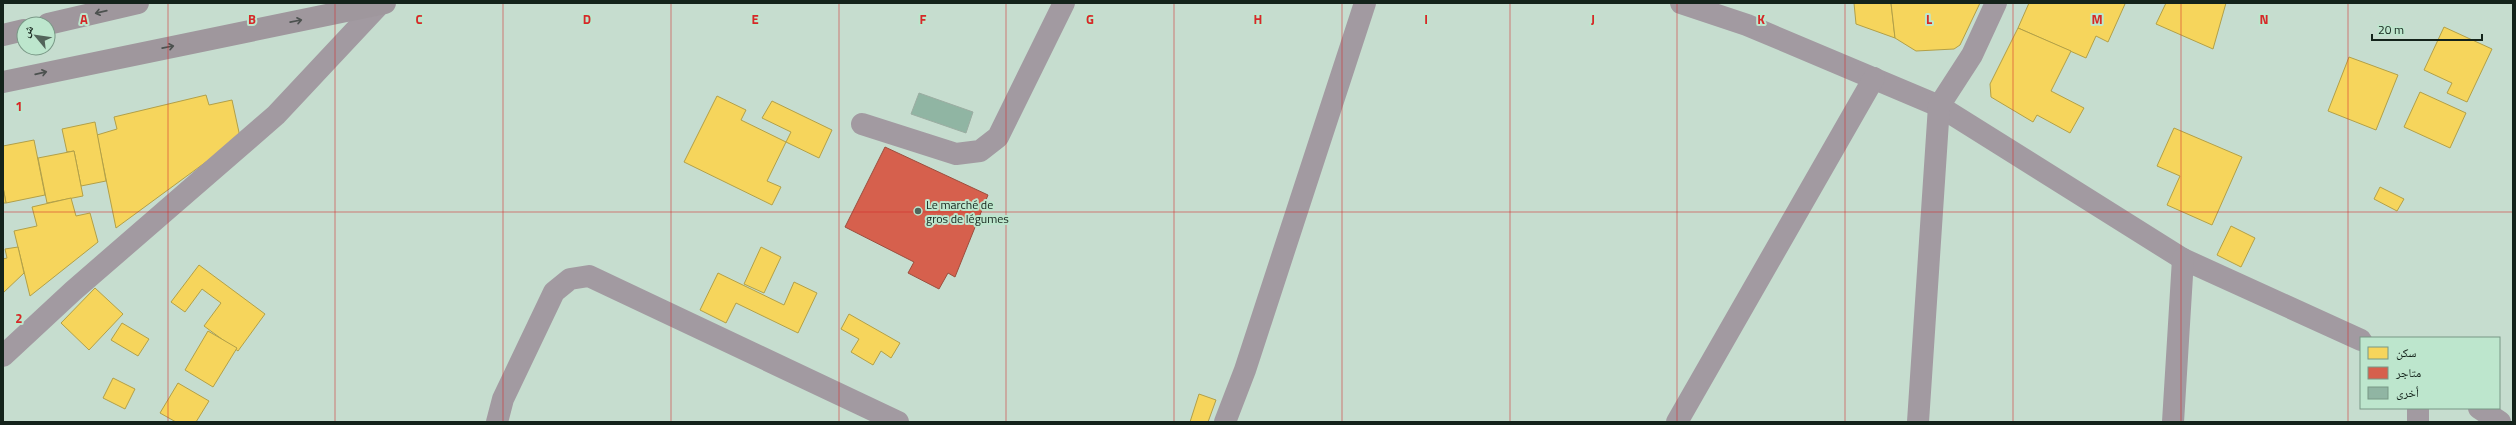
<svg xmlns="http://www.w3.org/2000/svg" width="2516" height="425" font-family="'Titillium Web','Noto Naskh Arabic',sans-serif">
<rect width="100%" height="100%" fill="#c6ddcf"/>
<g fill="#f6d55c" stroke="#b2a048">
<polygon points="1854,3 1891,3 1895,38 1856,24"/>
<polygon points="1891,3 1980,3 1960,45 1954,49 1916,51 1895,38"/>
<polygon points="2029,3 2122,3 2125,4 2108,42 2096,36 2086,58 2018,28"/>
<polygon points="2166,3 2226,3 2213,49 2156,24"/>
<polygon points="2444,27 2492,49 2467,102 2447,93 2452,83 2424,70"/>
<polygon points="2018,28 2071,51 2051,91 2084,108 2070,133 2037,115 2033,122 1991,97 1990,84"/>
<polygon points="2349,57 2398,75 2376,130 2328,111"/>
<polygon points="2420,92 2466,113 2450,148 2404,127"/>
<polygon points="206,95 209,105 232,100 240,137 116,228 97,135 117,129 114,117"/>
<polygon points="717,96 746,110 741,120 786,142 767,181 781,187 772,205 684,162"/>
<polygon points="772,101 832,130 819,158 786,142 791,132 762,118"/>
<polygon points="95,122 106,181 81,186 74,151 67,152 62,129"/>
<polygon points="2174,128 2242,157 2212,225 2167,205 2180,176 2157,166"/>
<polygon points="34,140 45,195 6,203 3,187 3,146"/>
<polygon points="74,151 83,196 47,203 38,158"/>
<polygon points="3,187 6,203 3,203"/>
<polygon points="2380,187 2404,199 2397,211 2374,199"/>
<polygon points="71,198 76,216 90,213 98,242 30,296 14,231 37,226 32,207"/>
<polygon points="2231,226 2255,238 2241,267 2217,255"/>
<polygon points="18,247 24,273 3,293 3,259 7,258 5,249"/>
<polygon points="761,247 781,257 764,293 744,284"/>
<polygon points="199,265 265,314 238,351 204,326 221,303 202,289 185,312 171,302"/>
<polygon points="718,273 784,305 794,282 817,293 798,333 736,303 726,323 700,310"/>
<polygon points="95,288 123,314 89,350 61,323"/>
<polygon points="849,314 900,343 891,358 881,351 873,365 851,352 859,339 841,329"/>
<polygon points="122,323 149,339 138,356 111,340"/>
<polygon points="208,331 237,348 213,387 185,370"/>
<polygon points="113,378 135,389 125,409 103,398"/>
<polygon points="178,383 209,401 196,422 176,422 160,413"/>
<polygon points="1199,394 1216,400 1208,422 1190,422"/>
</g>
<polygon fill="#d6604d" stroke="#9c4e3e" points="885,147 988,195 955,277 948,273 939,289 908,273 914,262 845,227"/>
<polygon fill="#90b5a3" stroke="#9bada2" points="919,93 973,112 966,133 911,114"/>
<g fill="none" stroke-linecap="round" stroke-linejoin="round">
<g stroke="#a29aa1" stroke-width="22">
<polyline points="1681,3 1747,25 1939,106 2183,259 2361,340"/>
<polyline points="862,124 956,154 980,151 998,137 1064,3"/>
<polyline points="3,356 73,291 276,115 380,4"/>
<polyline points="2479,408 2500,422"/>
<polyline points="497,422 503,399 554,292 570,279 589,276 898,422"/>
<polyline points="1225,422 1245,370 1365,3"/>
<polyline points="1677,422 1874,78"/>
<polyline points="1918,422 1939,106 1972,55 1996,3"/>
<polyline points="2173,422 2183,259"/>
<polyline points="2418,422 2418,408"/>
</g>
<g stroke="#9f979d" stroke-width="22">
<polyline points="48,24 138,3"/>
<polyline points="3,35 24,30"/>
<polyline points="3,82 385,3"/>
</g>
</g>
<defs><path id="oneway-shaft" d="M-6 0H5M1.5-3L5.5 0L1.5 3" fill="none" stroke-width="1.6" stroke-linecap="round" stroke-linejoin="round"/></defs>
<g stroke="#4c514f">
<use href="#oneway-shaft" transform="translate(101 12) rotate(167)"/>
<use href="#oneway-shaft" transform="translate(296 21) rotate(-11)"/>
<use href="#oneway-shaft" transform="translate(168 47) rotate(-11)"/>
<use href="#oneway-shaft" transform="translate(41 73) rotate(-13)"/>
</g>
<path fill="none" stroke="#d62828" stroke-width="1" stroke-opacity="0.55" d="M168 3V422M335 3V422M503 3V422M671 3V422M839 3V422M1006 3V422M1174 3V422M1342 3V422M1510 3V422M1677 3V422M1845 3V422M2013 3V422M2181 3V422M2348 3V422M3 212H2513"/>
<circle fill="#52645a" stroke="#bde6cd" stroke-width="1.5" cx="918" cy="211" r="4"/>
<g text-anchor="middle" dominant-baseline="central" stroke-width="4" stroke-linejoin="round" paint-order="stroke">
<g font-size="12" fill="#14231b" stroke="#bde6cd" text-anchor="start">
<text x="926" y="204">Le marché de<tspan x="926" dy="14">gros de légumes</tspan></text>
</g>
</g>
<g font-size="13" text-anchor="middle" font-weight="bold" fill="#d62828" stroke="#bde6cd" stroke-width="4" stroke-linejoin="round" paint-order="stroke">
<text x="84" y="24">A</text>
<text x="252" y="24">B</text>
<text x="419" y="24">C</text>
<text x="587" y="24">D</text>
<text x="755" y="24">E</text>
<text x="923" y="24">F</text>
<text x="1090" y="24">G</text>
<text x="1258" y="24">H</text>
<text x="1426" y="24">I</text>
<text x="1593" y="24">J</text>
<text x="1761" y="24">K</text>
<text x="1929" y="24">L</text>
<text x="2097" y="24">M</text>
<text x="2264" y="24">N</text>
<text x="19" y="111">1</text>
<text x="19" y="323">2</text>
</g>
<rect width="2516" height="425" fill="none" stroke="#14231b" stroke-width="8"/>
<rect x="2360" y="337" width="140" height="72" fill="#bde6cd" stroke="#799886"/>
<rect x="2368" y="347" width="20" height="12" fill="#f6d55c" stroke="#799886"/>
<text x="2396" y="357" font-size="12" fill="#14231b">سكن</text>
<rect x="2368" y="367" width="20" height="12" fill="#d6604d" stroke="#799886"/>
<text x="2396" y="377" font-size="12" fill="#14231b">متاجر</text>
<rect x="2368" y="387" width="20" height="12" fill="#90b5a3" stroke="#799886"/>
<text x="2396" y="397" font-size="12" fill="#14231b">أخرى</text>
<g transform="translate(36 36) rotate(299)"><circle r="19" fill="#bde6cd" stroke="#799886"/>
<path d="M0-3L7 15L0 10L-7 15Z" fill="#52645a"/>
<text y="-6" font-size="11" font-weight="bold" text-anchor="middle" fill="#14231b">ش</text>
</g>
<path d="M2372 34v6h110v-6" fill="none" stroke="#14231b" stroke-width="2"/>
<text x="2378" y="34" font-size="12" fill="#14231b" stroke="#bde6cd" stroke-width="3" paint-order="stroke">20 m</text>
</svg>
